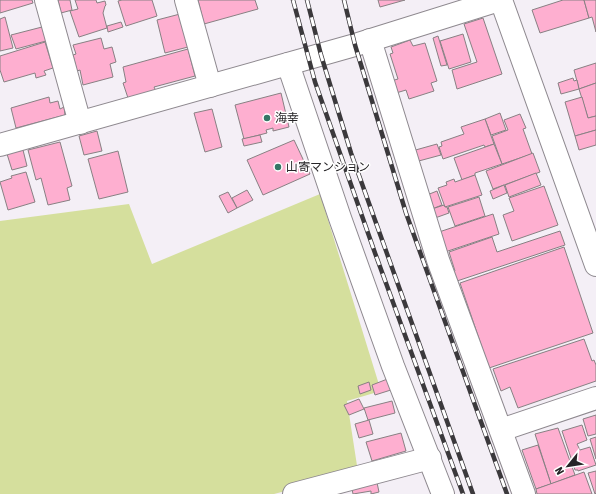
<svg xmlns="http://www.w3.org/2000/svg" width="596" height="494" font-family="'Asap Condensed','Noto Sans JP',sans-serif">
<rect width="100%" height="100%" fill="#f4eff6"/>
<polygon fill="#d5df9d" points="320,194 381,391 347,401 358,472 274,494 0,494 0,221 129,204 152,264"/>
<g fill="#feafd0" stroke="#888083">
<polygon points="0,0 32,0 33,3 0,13"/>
<polygon points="58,0 70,0 72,10 61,13"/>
<polygon points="75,0 96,0 97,3 105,1 106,5 105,6 103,13 107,28 79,37 70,11 78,9"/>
<polygon points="122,0 152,0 157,16 126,26 118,1"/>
<polygon points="198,0 255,0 258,9 204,24"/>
<polygon points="378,0 405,0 380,7"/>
<polygon points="563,0 584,0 589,18 540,33 532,10"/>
<polygon points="584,0 596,0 596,32 592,17 589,18"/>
<polygon points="180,14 188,47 165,53 157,20"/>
<polygon points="5,17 13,48 0,51 0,19"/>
<polygon points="483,18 502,74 457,89 452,70 477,62 464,24"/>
<polygon points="121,22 123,27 108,32 107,26"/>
<polygon points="42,27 46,41 16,49 11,35"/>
<polygon points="463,34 471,62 449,69 440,41"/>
<polygon points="438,36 447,65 441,66 433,38"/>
<polygon points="101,38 104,49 112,47 116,62 110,64 113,77 83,85 80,70 77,71 73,55 76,54 73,45"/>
<polygon points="410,40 413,46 425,43 437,81 431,83 434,91 409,99 406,90 396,93 391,81 398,79 390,54 393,53 391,47"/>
<polygon points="45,42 53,68 44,71 46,75 36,78 35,73 4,82 0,70 0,56"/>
<polygon points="188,49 195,76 154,87 156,91 128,98 123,83 126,82 123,67"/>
<polygon points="596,63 596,83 579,89 574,70"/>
<polygon points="573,78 574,81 577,80 579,89 561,94 558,83"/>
<polygon points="596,83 596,116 588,118 579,89"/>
<polygon points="281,93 289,127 273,131 273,128 266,130 267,133 244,139 235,105"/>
<polygon points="49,97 50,103 58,101 60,109 64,107 65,115 16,128 11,108"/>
<polygon points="582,97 588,118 596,116 596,130 575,136 565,102"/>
<polygon points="212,109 222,147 205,152 194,113"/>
<polygon points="500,113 506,130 491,135 485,119"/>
<polygon points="520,114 526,128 523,129 532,154 502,164 492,136 508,130 504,120"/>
<polygon points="485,119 494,144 485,147 484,145 443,159 439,147 442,146 441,142 464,134 461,127"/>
<polygon points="596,130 596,145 579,150 575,136"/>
<polygon points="97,131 102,151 84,155 79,136"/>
<polygon points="260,135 262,142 244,146 242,139"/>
<polygon points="294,140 310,174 263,195 247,160"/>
<polygon points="60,142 72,186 67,188 70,200 48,205 41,178 36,180 28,150"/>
<polygon points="437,144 441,155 415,162 412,151"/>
<polygon points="494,144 502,164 475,173 475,175 462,180 454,158"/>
<polygon points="23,150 27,166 12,170 7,154"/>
<polygon points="118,151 128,192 99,199 88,159"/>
<polygon points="533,153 540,172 493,189 486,171"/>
<polygon points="26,172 35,202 8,210 0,182 12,178 11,176"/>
<polygon points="536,173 541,185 509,197 505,185"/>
<polygon points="475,175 482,195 445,207 438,188 447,185 446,182 454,179 455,182"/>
<polygon points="504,185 507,193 493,199 490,191"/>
<polygon points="544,186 558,225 512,241 503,215 514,211 509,198"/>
<polygon points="247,190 253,200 237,208 232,198"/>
<polygon points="437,191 442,205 432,209 427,195"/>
<polygon points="228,192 237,208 228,213 219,196"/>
<polygon points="479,197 485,216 455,226 448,207"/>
<polygon points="444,205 445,207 447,207 449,213 435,218 432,209"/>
<polygon points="493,214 499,234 445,252 439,232"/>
<polygon points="560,231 565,245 457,281 454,272 455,271 449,252 492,237 497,252"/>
<polygon points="564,247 593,333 489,368 460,283"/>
<polygon points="584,339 592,361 594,360 596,365 596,381 518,408 510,387 501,391 493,369"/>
<polygon points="390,378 394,389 375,395 372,385"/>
<polygon points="369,382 371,390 360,394 358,386"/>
<polygon points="359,399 364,409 349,415 344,405"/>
<polygon points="392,401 395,413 368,420 364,408"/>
<polygon points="596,415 596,434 588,436 583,419"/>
<polygon points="369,420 373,434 359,438 355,424"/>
<polygon points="582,425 587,440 577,444 580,450 590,447 596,465 578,471 578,470 575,470 562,431"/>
<polygon points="558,428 575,475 551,484 535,434"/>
<polygon points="401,433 406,451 372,461 366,442"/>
<polygon points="596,437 596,459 590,439"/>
<polygon points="538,445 551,484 536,489 522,450"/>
<polygon points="596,471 596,493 595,494 588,473"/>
<polygon points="584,472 592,494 537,494 536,489"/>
<polygon points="376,478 379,492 371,494 371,491 353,494 351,484"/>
</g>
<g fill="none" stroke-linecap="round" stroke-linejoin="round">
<g stroke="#8e898f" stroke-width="24">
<g id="minor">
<polyline points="46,0 80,123"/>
<polyline points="186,0 210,86"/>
<polyline points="501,0 596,265"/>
<polyline points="370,40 438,260 524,494"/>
<polyline points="288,64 340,218 393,366 443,494"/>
<polyline points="0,145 355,45 499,0"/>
<polyline points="501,430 596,398"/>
<polyline points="294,494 430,458"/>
</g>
</g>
<use href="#minor" stroke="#fff" stroke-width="22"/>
<g stroke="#3b393c" stroke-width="4.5">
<g id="rail">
<polyline points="293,0 315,82 375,253 463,494"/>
<polyline points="307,0 321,55 351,153 473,494"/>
<polyline points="344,0 355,45 406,213 507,494"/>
</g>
</g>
<use href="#rail" stroke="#fff" stroke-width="3" stroke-dasharray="9" stroke-linecap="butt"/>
</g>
<g fill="#357665" stroke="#fff" stroke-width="1.5">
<circle cx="267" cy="118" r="4"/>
<circle cx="278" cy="167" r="4"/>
</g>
<g text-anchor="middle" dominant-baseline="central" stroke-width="3" stroke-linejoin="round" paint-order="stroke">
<g font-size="12" fill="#262427" stroke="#fff" text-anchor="start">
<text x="275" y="118">海幸</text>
<text x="286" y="167">山寄マンション</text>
</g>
</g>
<g transform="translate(568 466) rotate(240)" stroke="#ffffff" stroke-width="3" paint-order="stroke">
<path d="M0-3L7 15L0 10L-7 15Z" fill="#262427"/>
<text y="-6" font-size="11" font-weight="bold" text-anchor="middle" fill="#262427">N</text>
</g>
</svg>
